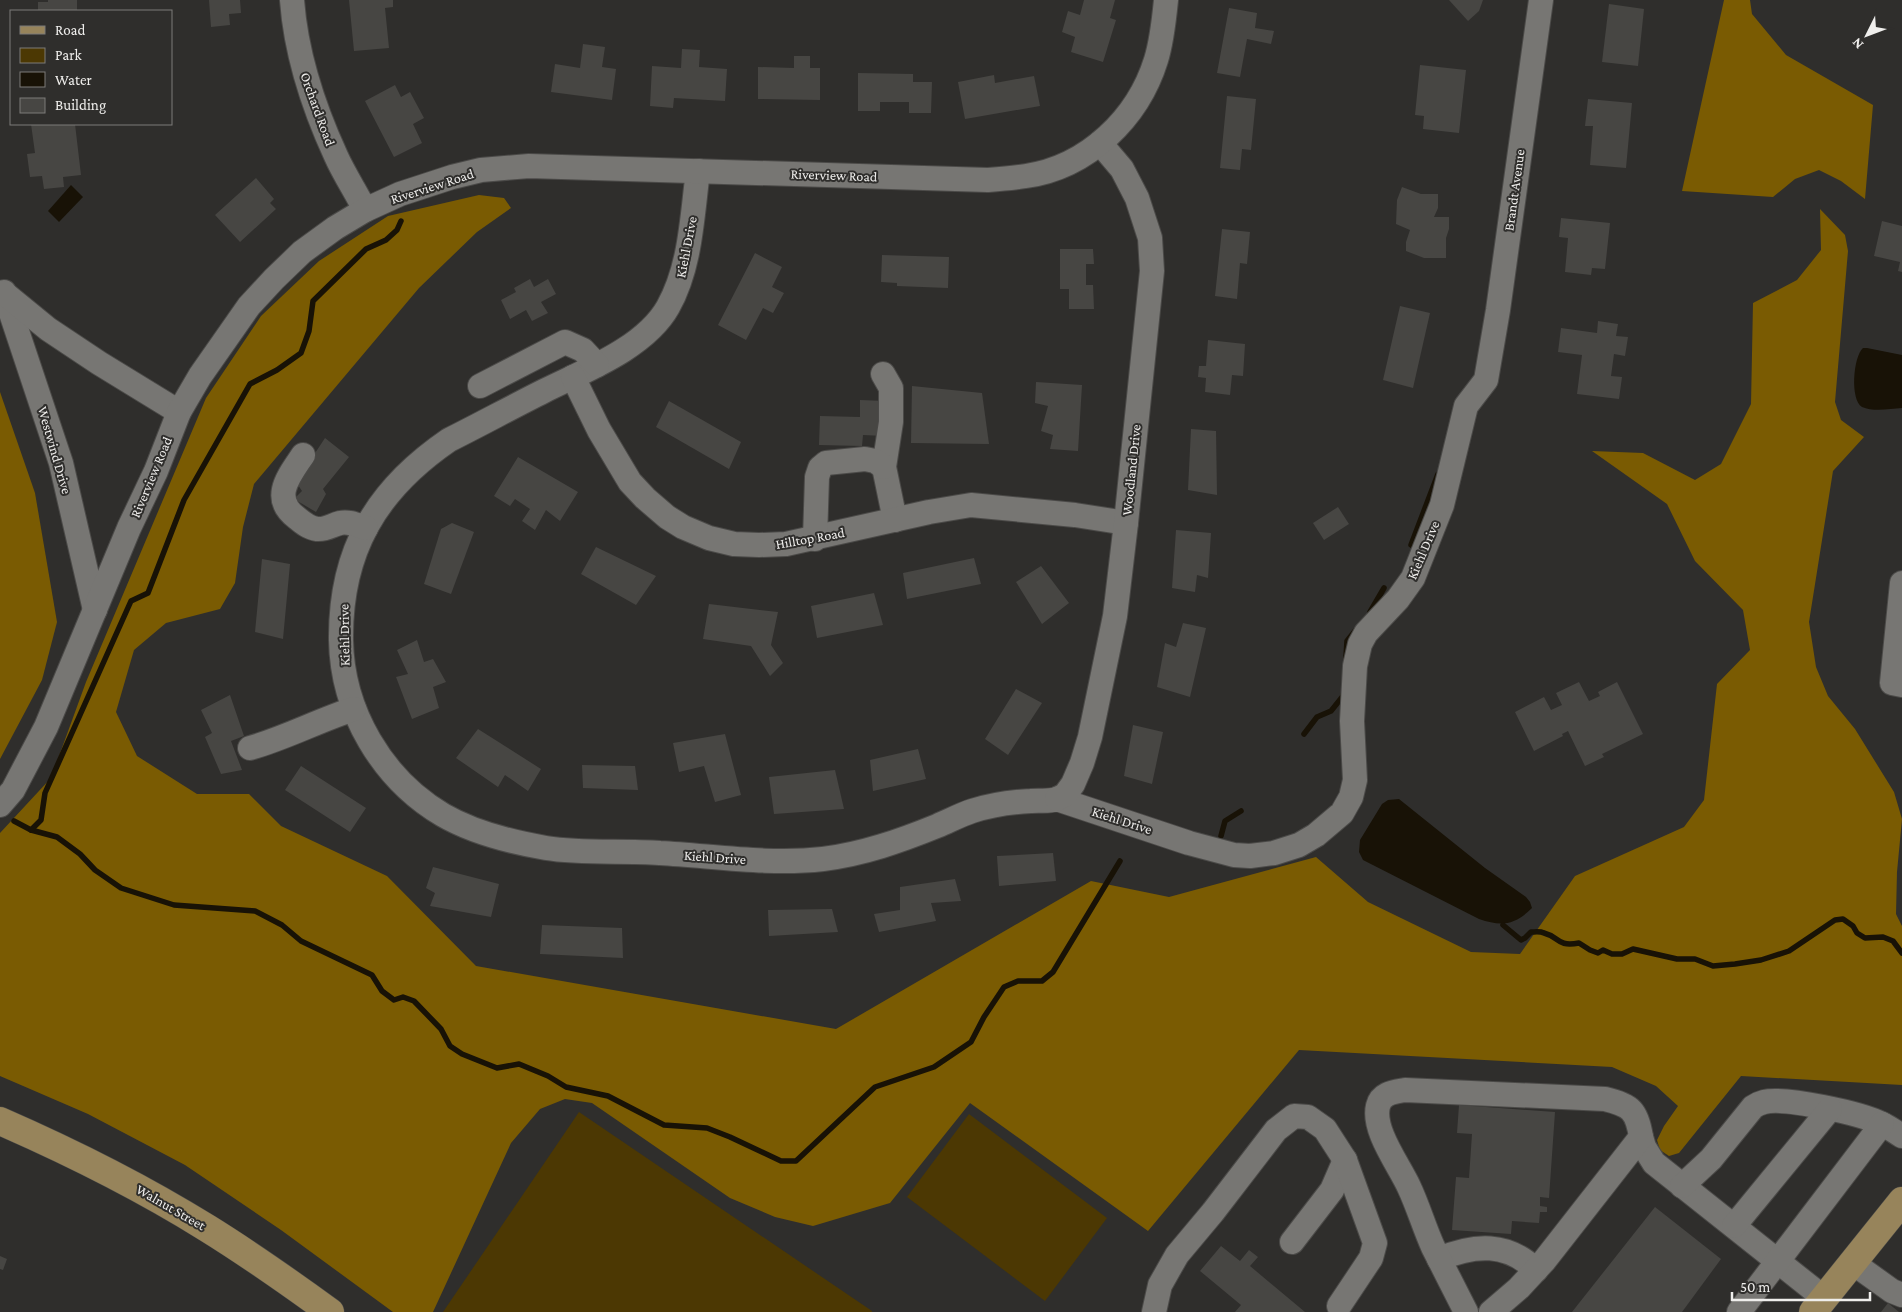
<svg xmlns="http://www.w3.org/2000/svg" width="1902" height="1312" font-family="'Crimson Pro',serif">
<rect width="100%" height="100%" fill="#2f2e2c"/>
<g fill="#4c3803">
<polygon points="579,1112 872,1311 872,1312 443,1312"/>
<polygon points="969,1114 1107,1218 1045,1301 907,1197"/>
</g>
<g fill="#7a5b02">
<polygon points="1724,0 1750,0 1752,14 1786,55 1873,105 1865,199 1841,181 1819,170 1795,179 1773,197 1682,191"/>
<polygon points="479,195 504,198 511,208 477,232 419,288 254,484 243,527 235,583 220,609 166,623 134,650 116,712 137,756 197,794 249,794 281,826 387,876 476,966 836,1029 1091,881 1169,897 1316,857 1368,902 1471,952 1520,954 1575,876 1684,827 1704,800 1717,684 1750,650 1743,610 1695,561 1667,504 1592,451 1643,453 1695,480 1721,464 1751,404 1753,303 1797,280 1821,250 1820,209 1845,235 1848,251 1835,402 1841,420 1864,437 1833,471 1809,622 1816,667 1828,696 1855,729 1894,792 1902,819 1897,872 1896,914 1902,926 1902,1085 1741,1076 1679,1153 1669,1156 1660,1150 1657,1140 1664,1126 1678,1106 1656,1086 1612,1067 1299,1050 1148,1231 970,1103 890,1203 813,1226 775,1217 730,1198 592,1103 565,1099 540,1109 511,1143 433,1312 393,1312 281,1230 185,1165 88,1114 0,1076 0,833 51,778 86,682 206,398 261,316 319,261 388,216"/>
<polygon points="0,392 35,493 57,622 42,680 0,759"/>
</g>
<g fill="#181206">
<polygon points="71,185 83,197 59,222 48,211"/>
<path d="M1863 348H1867L1902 355V408C1890 409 1873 412 1862 407 1850 400 1853 357 1863 348Z"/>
<path d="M1399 799 1485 868 1526 897 1530 902 1532 908C1515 925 1502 927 1479 919L1363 860 1359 852 1360 840 1382 804 1388 800Z"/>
</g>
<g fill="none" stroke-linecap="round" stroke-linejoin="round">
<g stroke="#181206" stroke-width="5.5">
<polyline points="1411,545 1438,474"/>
<polyline points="1370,612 1384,588"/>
<polyline points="1346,657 1347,641 1355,631"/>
<polyline points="1304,734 1317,717 1331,711 1343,696 1344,691"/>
<polyline points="14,821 31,830 57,837 80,854 95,870 121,888 174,905 255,911 282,925 301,941 372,975 382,991 394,1000 403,997 414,1001 441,1029 450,1046 462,1054 497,1068 519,1064 548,1076 566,1087 608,1096 664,1125 707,1128 730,1137 781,1161 796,1161 875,1087 934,1067 971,1042 984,1017 1004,987 1018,981 1042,981 1053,972 1120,861"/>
<polyline points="31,830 41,820 45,793 131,601 148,593 184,500 250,384 277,370 301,353 309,331 313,301 366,249 386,240 397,230 401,221"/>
<polyline points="1221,836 1225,821 1241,811"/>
<path d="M1503 925 1521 940 1525 938 1531 932C1535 932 1540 931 1544 933 1560 937 1556 947 1579 943L1590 950 1598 953 1603 950 1612 954H1622L1633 949 1677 959H1695L1713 966 1735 964 1761 960 1789 951 1835 920 1843 919 1853 926 1857 933 1865 938 1883 937 1893 941 1902 953"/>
</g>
</g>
<g fill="#474643">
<polygon points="48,0 77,0 77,11 38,11 38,2 48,2"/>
<polygon points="209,0 240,0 241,13 229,14 230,25 211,27"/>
<polygon points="349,0 393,0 393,7 385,8 389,48 354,51"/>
<polygon points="1084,0 1115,0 1110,18 1116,20 1103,62 1071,52 1075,37 1062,32 1068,11 1080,15"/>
<polygon points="1449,0 1483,0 1479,11 1468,21"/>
<polygon points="1609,4 1644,9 1638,66 1602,62"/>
<polygon points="1229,8 1257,13 1255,28 1274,31 1271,44 1247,39 1240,77 1217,73"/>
<polygon points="583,44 605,47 602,67 616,69 612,100 551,92 555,64 580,68"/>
<polygon points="682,49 700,50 699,67 727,69 725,101 674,98 673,108 650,106 652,66 681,68"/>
<polygon points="794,56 810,56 810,68 820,68 820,100 758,99 758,67 794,68"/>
<polygon points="1420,65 1466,70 1459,133 1423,129 1424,116 1415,115"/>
<polygon points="858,73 913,74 913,82 932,82 931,113 909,113 909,102 880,102 880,111 858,111"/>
<polygon points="994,75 995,83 1034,76 1040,106 965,119 958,82"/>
<polygon points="395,85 401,97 410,92 424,118 413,124 422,143 394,157 365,101"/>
<polygon points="1227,96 1256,99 1251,150 1242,149 1240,170 1220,168"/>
<polygon points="1588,99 1632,103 1626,168 1590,165 1593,126 1585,126"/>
<polygon points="31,124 75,124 81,175 63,177 64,187 44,189 42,176 30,177 27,154 35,153"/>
<polygon points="256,178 274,199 270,203 276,209 240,242 215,215"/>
<polygon points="1402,187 1421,194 1438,194 1438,208 1434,217 1449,217 1449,229 1446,238 1446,258 1424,258 1406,251 1406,242 1410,230 1396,224 1397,200"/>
<polygon points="1561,218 1610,223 1605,269 1592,268 1591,275 1565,272 1568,238 1559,237"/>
<polygon points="1882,221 1902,226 1902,272 1898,271 1900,262 1874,256"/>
<polygon points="1222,229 1250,232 1247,264 1240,263 1237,299 1215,296"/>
<polygon points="1060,249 1093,249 1094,264 1086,264 1086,285 1093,285 1094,309 1069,309 1069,289 1060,289"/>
<polygon points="755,253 782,267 772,287 784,293 773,313 763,308 746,340 718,325"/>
<polygon points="882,255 949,257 948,288 897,286 897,283 881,282"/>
<polygon points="530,279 534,287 548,279 556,294 541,302 548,313 532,321 526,310 510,319 501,300 516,292 514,288"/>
<polygon points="1400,306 1430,313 1413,388 1383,380"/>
<polygon points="1598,321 1618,324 1616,336 1628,337 1625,356 1614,354 1611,376 1622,377 1619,399 1577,394 1582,355 1558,352 1561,328 1597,333"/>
<polygon points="1208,340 1245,344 1243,376 1232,375 1230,395 1205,392 1206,378 1198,377 1199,366 1206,366"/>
<polygon points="1036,382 1082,385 1078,451 1050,449 1053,435 1041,431 1048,406 1035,403"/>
<polygon points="912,386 982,393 989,444 911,443"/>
<polygon points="860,400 885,401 884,436 863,435 862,446 819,445 820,416 860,417"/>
<polygon points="669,401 741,442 729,469 656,427"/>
<polygon points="1191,429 1216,431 1217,495 1188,490"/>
<polygon points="325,438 349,457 323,489 326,494 316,512 294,499 302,491 296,482"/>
<polygon points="518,457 578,492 560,521 546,510 535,530 522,521 530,509 515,499 510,506 494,496"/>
<polygon points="1338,507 1349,524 1324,540 1313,523"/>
<polygon points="452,523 474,532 451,594 424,584 441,529"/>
<polygon points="1176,530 1211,533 1208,578 1197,575 1195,592 1172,588"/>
<polygon points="596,547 656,576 636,605 581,574"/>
<polygon points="974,558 981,584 907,599 903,573"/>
<polygon points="262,559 290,564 283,639 255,632"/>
<polygon points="1041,566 1069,603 1042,624 1016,582"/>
<polygon points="874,593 883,625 817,638 811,606"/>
<polygon points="709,604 778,612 771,645 783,663 770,676 751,646 703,639"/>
<polygon points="1183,623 1206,628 1190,697 1157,687 1165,643 1176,647"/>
<polygon points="417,640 424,662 433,659 446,682 433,687 439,708 412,719 396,677 408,674 397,650"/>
<polygon points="1579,682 1589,701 1600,696 1598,692 1617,682 1643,734 1602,754 1604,757 1585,766 1568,731 1562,734 1563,736 1534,751 1515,712 1544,697 1551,710 1562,705 1556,693"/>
<polygon points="1016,689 1042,703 1008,755 985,739"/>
<polygon points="230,695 244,736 231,741 242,770 221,774 205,737 212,733 201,710"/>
<polygon points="1133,725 1163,732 1152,784 1124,776"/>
<polygon points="478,729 541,769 528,791 505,775 498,787 456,758"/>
<polygon points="725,734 741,795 715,802 704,766 679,772 673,743"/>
<polygon points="918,749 926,779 873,791 870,760"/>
<polygon points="582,765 635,766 638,790 583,788"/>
<polygon points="301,766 366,808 350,832 285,790"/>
<polygon points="835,770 844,809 774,814 769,777"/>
<polygon points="1053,853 1056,881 999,886 997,856"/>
<polygon points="433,867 499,884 491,917 430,906 435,893 426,888"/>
<polygon points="955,879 961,901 931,903 936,921 879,932 874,914 900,910 900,887"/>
<polygon points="832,909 838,932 769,936 768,910"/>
<polygon points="542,925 622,928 623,958 540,954"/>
<polygon points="1459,1105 1555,1112 1549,1198 1540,1197 1540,1206 1547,1207 1547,1212 1540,1212 1539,1223 1512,1221 1511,1234 1452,1230 1456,1177 1469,1178 1472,1134 1457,1133"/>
<polygon points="1655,1207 1721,1259 1682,1312 1572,1312"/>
<polygon points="1221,1246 1240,1261 1249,1250 1258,1257 1250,1266 1305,1312 1235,1312 1241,1305 1200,1271"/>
<polygon points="0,1256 7,1259 3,1270 0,1269"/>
<polygon points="1888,1303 1899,1312 1881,1312"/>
</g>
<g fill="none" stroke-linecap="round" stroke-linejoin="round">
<g stroke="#4b4a48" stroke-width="26">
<g id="minor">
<path d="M292 0C296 54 313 106 336 156 344 174 356 192 365 210"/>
<path d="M698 171C692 216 691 266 668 307 645 348 584 371 544 391 512 407 481 424 449 440 376 490 340 551 341 640 342 711 382 779 443 815 474 833 511 842 546 848 583 854 623 850 660 853 714 856 769 865 823 859 863 854 900 841 937 826 949 821 960 815 972 811 991 805 1010 802 1031 801 1040 800 1048 802 1057 799L1189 843 1234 855 1250 856 1274 853 1299 845 1316 835 1342 813 1351 797 1355 780 1352 721 1355 666 1360 644 1366 633 1398 599 1413 578 1442 505 1466 406 1486 380 1498 310 1541 0"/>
<polyline points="4,292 61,463 95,610"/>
<polyline points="4,293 48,329 99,363 179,412"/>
<polyline points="883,374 891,388 891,422 884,467 895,520"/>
<polyline points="573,377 599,430 630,482 645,498 667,517 683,527 709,538 734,544 759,545 786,544 929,512 971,505 1075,515 1126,523"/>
<polyline points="480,386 565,342 583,350 597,365"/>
<path d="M303 455C289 476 270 498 297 518 303 523 309 528 317 529 326 530 332 525 340 523 349 521 357 525 366 528"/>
<polyline points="815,539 817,477 820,468 826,463 865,459 875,461 884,467"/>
<polyline points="1902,583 1892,683 1902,685"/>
<path d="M250 748C286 738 319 720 354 709"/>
<polyline points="1057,799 1065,795 1073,784 1082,763 1090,737 1115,616 1126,523 1152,271 1150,238 1137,198 1122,169 1100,143"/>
<path d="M0 805 13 790 46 727 129 528 156 471 179 412 200 376 249 306 274 279 302 252 335 228 365 210 400 194 452 177 481 170 529 166 988 180C1001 179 1014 178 1026 176 1088 167 1138 118 1156 60 1162 41 1164 20 1166 0"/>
<polyline points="1641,1137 1644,1147 1654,1163 1824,1298"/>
<path d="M1682 1186 1711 1159 1753 1107C1756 1105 1760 1103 1764 1102 1785 1097 1861 1113 1882 1124 1889 1127 1895 1132 1902 1136"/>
<polyline points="1734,1226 1830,1109"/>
<polyline points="1292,1242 1332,1190 1345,1160"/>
<path d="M1439 1259C1475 1244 1507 1242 1536 1270"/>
<polyline points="1853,1263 1892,1291 1902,1295"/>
<polyline points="1154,1312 1160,1285 1177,1255 1213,1212 1276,1130 1294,1116 1308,1117 1325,1129 1345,1160 1375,1243 1371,1258 1339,1306"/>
<path d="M1466 1312C1455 1290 1444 1269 1433 1247 1424 1227 1418 1206 1409 1187 1399 1165 1372 1130 1378 1106 1381 1093 1394 1092 1405 1090L1605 1099C1631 1105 1637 1111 1641 1137L1544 1261 1519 1288 1491 1312"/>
<polyline points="1739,1312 1882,1124"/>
</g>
</g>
<g stroke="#4b4a48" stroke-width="29">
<g id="major">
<path d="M0 1121C71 1152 141 1187 207 1228 249 1254 290 1283 330 1312"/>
<polyline points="1813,1312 1902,1201"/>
</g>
</g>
<use href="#minor" stroke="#777673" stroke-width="24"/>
<use href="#major" stroke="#97845b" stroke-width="28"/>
</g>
<g text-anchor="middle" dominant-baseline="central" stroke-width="4" stroke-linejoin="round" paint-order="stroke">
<g font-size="14" fill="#efeeec" stroke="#2f2e2c">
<text transform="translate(318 109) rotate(70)">Orchard Road</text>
<text transform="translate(834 175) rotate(2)">Riverview Road</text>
<text transform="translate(432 186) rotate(-18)">Riverview Road</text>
<text transform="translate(1514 190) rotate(-82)">Brandt Avenue</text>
<text transform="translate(686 247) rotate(-79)">Kiehl Drive</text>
<text transform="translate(55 450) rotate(74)">Westwind Drive</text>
<text transform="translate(1131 470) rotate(-84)">Woodland Drive</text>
<text transform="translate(151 477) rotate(-67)">Riverview Road</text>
<text transform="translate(810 538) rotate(-10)">Hilltop Road</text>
<text transform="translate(1423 550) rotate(-67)">Kiehl Drive</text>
<text transform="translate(344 635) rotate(-91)">Kiehl Drive</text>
<text transform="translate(1122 820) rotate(18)">Kiehl Drive</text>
<text transform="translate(715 857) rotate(4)">Kiehl Drive</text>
<text transform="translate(171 1207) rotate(30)">Walnut Street</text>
</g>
</g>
<rect x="10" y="10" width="162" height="115" fill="#2f2e2c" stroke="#7c7b79"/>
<rect x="20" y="26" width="25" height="8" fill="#97845b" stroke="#7c7b79"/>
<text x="55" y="35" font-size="15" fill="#efeeec">Road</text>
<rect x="20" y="48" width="25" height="15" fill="#4c3803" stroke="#7c7b79"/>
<text x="55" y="60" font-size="15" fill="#efeeec">Park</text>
<rect x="20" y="72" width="25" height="15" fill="#181206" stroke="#7c7b79"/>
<text x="55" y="85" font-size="15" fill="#efeeec">Water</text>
<rect x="20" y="98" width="25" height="15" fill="#474643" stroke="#7c7b79"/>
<text x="55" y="110" font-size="15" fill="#efeeec">Building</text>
<g transform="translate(1867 35) rotate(228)" stroke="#2f2e2c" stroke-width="4" paint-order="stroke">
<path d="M0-4L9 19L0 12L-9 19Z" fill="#efeeec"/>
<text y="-8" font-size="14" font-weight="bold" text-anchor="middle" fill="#efeeec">N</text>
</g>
<path d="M1732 1292v8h138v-8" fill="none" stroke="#efeeec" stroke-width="2.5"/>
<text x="1740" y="1292" font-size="15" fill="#efeeec" stroke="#2f2e2c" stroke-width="4" paint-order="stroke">50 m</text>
</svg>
